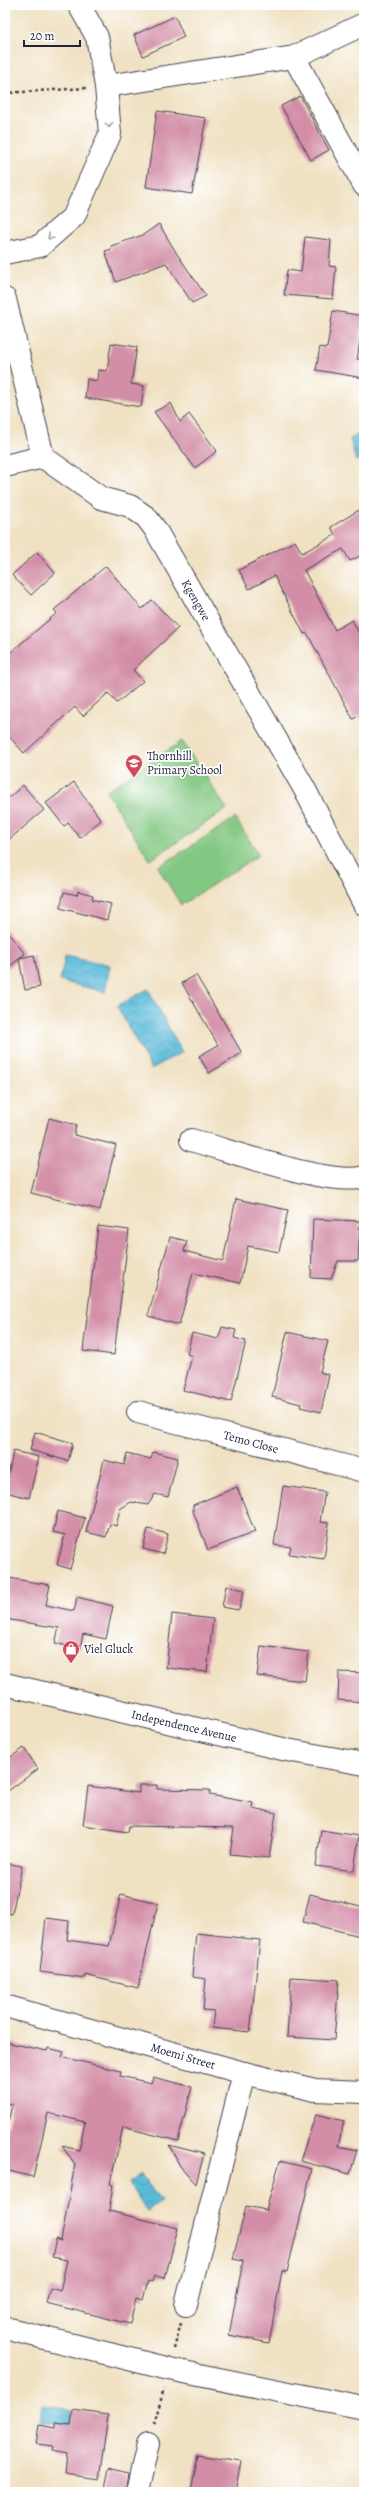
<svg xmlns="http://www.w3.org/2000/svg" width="369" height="2497" font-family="Alegreya,serif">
<defs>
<pattern id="water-waves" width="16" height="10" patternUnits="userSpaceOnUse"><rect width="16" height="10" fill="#5abbd9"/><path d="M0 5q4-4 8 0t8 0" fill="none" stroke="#4ea0bb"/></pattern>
</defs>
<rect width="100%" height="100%" fill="#fff"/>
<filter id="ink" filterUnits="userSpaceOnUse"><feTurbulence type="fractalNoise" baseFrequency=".025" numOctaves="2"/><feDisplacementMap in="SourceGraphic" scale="8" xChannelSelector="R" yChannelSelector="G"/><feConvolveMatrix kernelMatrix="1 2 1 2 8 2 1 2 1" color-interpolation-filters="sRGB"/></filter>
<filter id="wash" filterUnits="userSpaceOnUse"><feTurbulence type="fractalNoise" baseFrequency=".012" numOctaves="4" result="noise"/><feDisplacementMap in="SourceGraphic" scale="16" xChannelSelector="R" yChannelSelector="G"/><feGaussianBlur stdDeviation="0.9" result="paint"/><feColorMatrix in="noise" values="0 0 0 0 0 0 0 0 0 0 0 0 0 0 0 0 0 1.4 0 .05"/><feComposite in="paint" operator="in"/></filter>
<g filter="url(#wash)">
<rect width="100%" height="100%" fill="#f0e1c3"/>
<g fill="#83c882" stroke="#52755e">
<polygon points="182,741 227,809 150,860 106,791"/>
<polygon points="235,818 259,855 181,905 158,867"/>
</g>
<g fill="url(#water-waves)" stroke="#3e6e8a">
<polygon points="363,432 364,458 356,461 350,439"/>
<polygon points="65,955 110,965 105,992 60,981"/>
<polygon points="148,989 182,1052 151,1069 117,1006"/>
<polygon points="141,2174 161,2202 147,2212 128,2183"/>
<polygon points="42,2405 72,2410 70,2424 40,2421"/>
</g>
<g id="blocks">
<g fill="#d38ea7">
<polygon points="175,16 184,37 143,56 134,35"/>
<polygon points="300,96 329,150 311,160 281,106"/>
<polygon points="157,111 206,118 192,194 146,187"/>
<polygon points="159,224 177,254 206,296 192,303 166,263 116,282 105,251 112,249 111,246 143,235"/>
<polygon points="305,237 331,240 329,266 336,267 333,299 284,295 287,270 301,272"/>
<polygon points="333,311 364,316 357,359 364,360 364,378 316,370 320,347 327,348"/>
<polygon points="111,343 137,347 131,384 144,386 141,407 85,398 87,379 97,381 98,370 107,371"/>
<polygon points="171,403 180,422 189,414 217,451 195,468 154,412"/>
<polygon points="364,507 364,554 350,561 343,549 304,570 335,630 352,620 364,643 364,713 353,719 307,633 304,634 274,576 249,589 239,570 295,541 302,553 335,535 331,527"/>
<polygon points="37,552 55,573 31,595 12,575"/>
<polygon points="106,566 142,609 152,600 178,628 133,670 143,681 117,703 108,693 83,716 75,707 24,753 5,732 5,657 57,613 54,610"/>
<polygon points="74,782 101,820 80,838 68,823 64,826 46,803"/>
<polygon points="23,785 44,810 5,843 5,801"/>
<polygon points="78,891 93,895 92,899 111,904 107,920 60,908 64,892 77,895"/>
<polygon points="5,929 25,954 19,958 34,955 40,987 25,990 19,959 5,970"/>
<polygon points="196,975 242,1053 209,1073 199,1056 218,1045 182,983"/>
<polygon points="49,1118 76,1125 74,1135 116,1145 100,1210 31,1193"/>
<polygon points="236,1199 288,1210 279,1252 248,1246 240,1283 193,1273 179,1325 148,1316 170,1237 187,1241 184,1251 223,1261"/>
<polygon points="313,1219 360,1221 358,1261 338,1261 331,1279 311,1278"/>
<polygon points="98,1226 129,1230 114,1355 83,1351"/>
<polygon points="222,1327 236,1330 234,1338 246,1341 231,1402 183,1390 192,1356 187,1354 192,1333 218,1339"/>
<polygon points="287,1332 328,1341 320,1372 329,1375 321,1412 300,1407 301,1404 272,1397"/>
<polygon points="35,1432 73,1443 68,1461 30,1450"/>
<polygon points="13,1451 39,1457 29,1498 5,1492"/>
<polygon points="153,1452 178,1458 168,1497 155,1494 148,1505 131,1502 120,1509 116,1526 110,1524 106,1537 86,1532 104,1460 124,1465 127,1453 151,1459"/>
<polygon points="283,1486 325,1492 320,1522 329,1523 324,1559 289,1554 291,1547 274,1545"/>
<polygon points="237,1487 255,1532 208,1550 193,1511 193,1505"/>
<polygon points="58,1511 85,1518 70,1569 57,1565 65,1535 53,1532"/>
<polygon points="148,1529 168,1534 163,1554 143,1549"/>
<polygon points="9,1578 50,1585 46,1605 74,1611 77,1597 113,1606 106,1639 83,1634 80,1649 55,1643 59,1628 5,1619 5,1600"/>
<polygon points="226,1586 244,1590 239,1610 222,1607"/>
<polygon points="172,1614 213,1619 207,1672 166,1668"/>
<polygon points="261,1646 309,1652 305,1681 257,1676"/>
<polygon points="339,1672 364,1673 364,1702 338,1700"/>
<polygon points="24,1748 38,1769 5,1793 5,1761"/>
<polygon points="139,1785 157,1785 157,1789 210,1790 210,1795 253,1803 252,1808 276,1813 269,1858 230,1854 234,1828 129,1826 128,1832 83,1825 88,1786 139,1793"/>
<polygon points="321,1830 359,1836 354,1871 316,1866"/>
<polygon points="5,1863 22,1866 12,1914 5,1913"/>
<polygon points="121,1894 158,1903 138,1988 85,1975 85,1978 40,1972 46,1918 69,1921 67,1940 109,1946"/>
<polygon points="310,1894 364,1908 364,1937 303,1922"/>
<polygon points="196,1933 260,1940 250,2032 212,2028 214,2011 203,2010 206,1979 192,1977"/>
<polygon points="291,1977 339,1980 334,2040 287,2037"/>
<polygon points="5,2042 47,2051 48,2048 64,2052 62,2057 121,2071 120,2076 151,2083 153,2077 192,2087 178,2141 123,2127 110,2184 113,2185 109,2211 178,2228 165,2278 154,2276 152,2282 148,2281 143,2300 136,2298 130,2324 46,2303 50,2288 60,2291 67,2260 52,2257 56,2239 61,2241 75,2164 62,2146 79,2150 85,2122 48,2113 33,2177 5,2170 5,2136 12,2105 5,2103"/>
<polygon points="316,2114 344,2121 338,2146 357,2150 350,2174 300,2161"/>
<polygon points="169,2145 204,2154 196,2184 180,2166"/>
<polygon points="280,2161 312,2169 287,2272 282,2271 269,2343 229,2335 243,2261 233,2259 246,2206 266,2210"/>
<polygon points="73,2410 108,2415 99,2479 65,2474 67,2453 53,2450 54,2446 36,2444 39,2425 56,2428 56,2423 71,2425"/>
<polygon points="198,2455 241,2462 235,2492 191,2492"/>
<polygon points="109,2469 128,2474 125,2492 104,2492"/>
</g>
</g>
</g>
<g filter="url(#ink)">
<use href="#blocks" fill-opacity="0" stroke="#413f4f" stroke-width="1"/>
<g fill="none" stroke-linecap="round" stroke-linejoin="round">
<g stroke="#413f4f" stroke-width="24">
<g id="minor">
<polyline points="294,57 364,185"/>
<polyline points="106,86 294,57 364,24"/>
<polyline points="5,253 40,246 74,216 110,134 106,86 97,37 79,5"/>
<polyline points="5,299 43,457"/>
<polyline points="43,457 101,498 130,506 146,517 155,529 304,788 364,904"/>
<polyline points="5,466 43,457"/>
<path d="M191 1140C229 1150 330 1187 364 1177"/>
<polyline points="138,1412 364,1471"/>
<polyline points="5,1684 287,1750 364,1764"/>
<polyline points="5,2006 244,2073 315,2090 364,2092"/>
<polyline points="186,2305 244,2073"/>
<polyline points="5,2328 169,2369 364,2408"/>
<polyline points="137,2492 148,2444"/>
</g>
</g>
<g stroke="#413f4f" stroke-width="2.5" stroke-dasharray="3 3" stroke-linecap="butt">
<polyline points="5,93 86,88"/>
<polyline points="174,2349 181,2323"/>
<polyline points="154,2424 164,2389"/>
</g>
<use href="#minor" stroke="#fff" stroke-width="22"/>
</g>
<defs><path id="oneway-chevron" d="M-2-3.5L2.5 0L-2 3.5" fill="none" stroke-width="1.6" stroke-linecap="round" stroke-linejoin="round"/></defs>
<g stroke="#9c9ca7">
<use href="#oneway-chevron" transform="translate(109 125) rotate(85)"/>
<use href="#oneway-chevron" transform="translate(50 237) rotate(138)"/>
</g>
</g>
<defs>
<g id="school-pin" transform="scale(0.9)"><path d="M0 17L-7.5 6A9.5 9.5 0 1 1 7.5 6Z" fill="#d1495b" stroke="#fff"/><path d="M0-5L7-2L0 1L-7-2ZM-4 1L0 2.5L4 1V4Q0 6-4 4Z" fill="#fff"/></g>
<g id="shop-pin" transform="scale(0.9)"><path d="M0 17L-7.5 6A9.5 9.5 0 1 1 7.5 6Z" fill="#d1495b" stroke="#fff"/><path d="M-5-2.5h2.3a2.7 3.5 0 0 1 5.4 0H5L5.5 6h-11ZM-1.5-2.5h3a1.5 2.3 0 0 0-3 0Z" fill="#fff"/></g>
</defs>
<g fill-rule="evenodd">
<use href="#school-pin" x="134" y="763"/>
<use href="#shop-pin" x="71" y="1649"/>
</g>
<g text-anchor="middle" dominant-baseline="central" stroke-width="3.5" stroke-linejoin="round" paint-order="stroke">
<g font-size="12" fill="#22223b" stroke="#fff">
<text transform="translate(196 600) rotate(60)">Kgengwe</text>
<text transform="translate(251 1442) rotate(15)">Temo Close</text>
<text transform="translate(184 1726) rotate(13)">Independence Avenue</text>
<text transform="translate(183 2056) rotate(16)">Moemi Street</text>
</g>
<g font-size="12" fill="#22223b" stroke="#fff" text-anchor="start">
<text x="147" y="756">Thornhill<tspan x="147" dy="14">Primary School</tspan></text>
<text x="84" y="1649">Viel Gluck</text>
</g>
</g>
<rect width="369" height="2497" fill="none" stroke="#fff" stroke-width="20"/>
<path d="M24 40v6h56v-6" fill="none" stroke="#22223b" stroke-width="2"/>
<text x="30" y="40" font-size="12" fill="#22223b" stroke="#ffffff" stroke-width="3" paint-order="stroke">20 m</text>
</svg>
